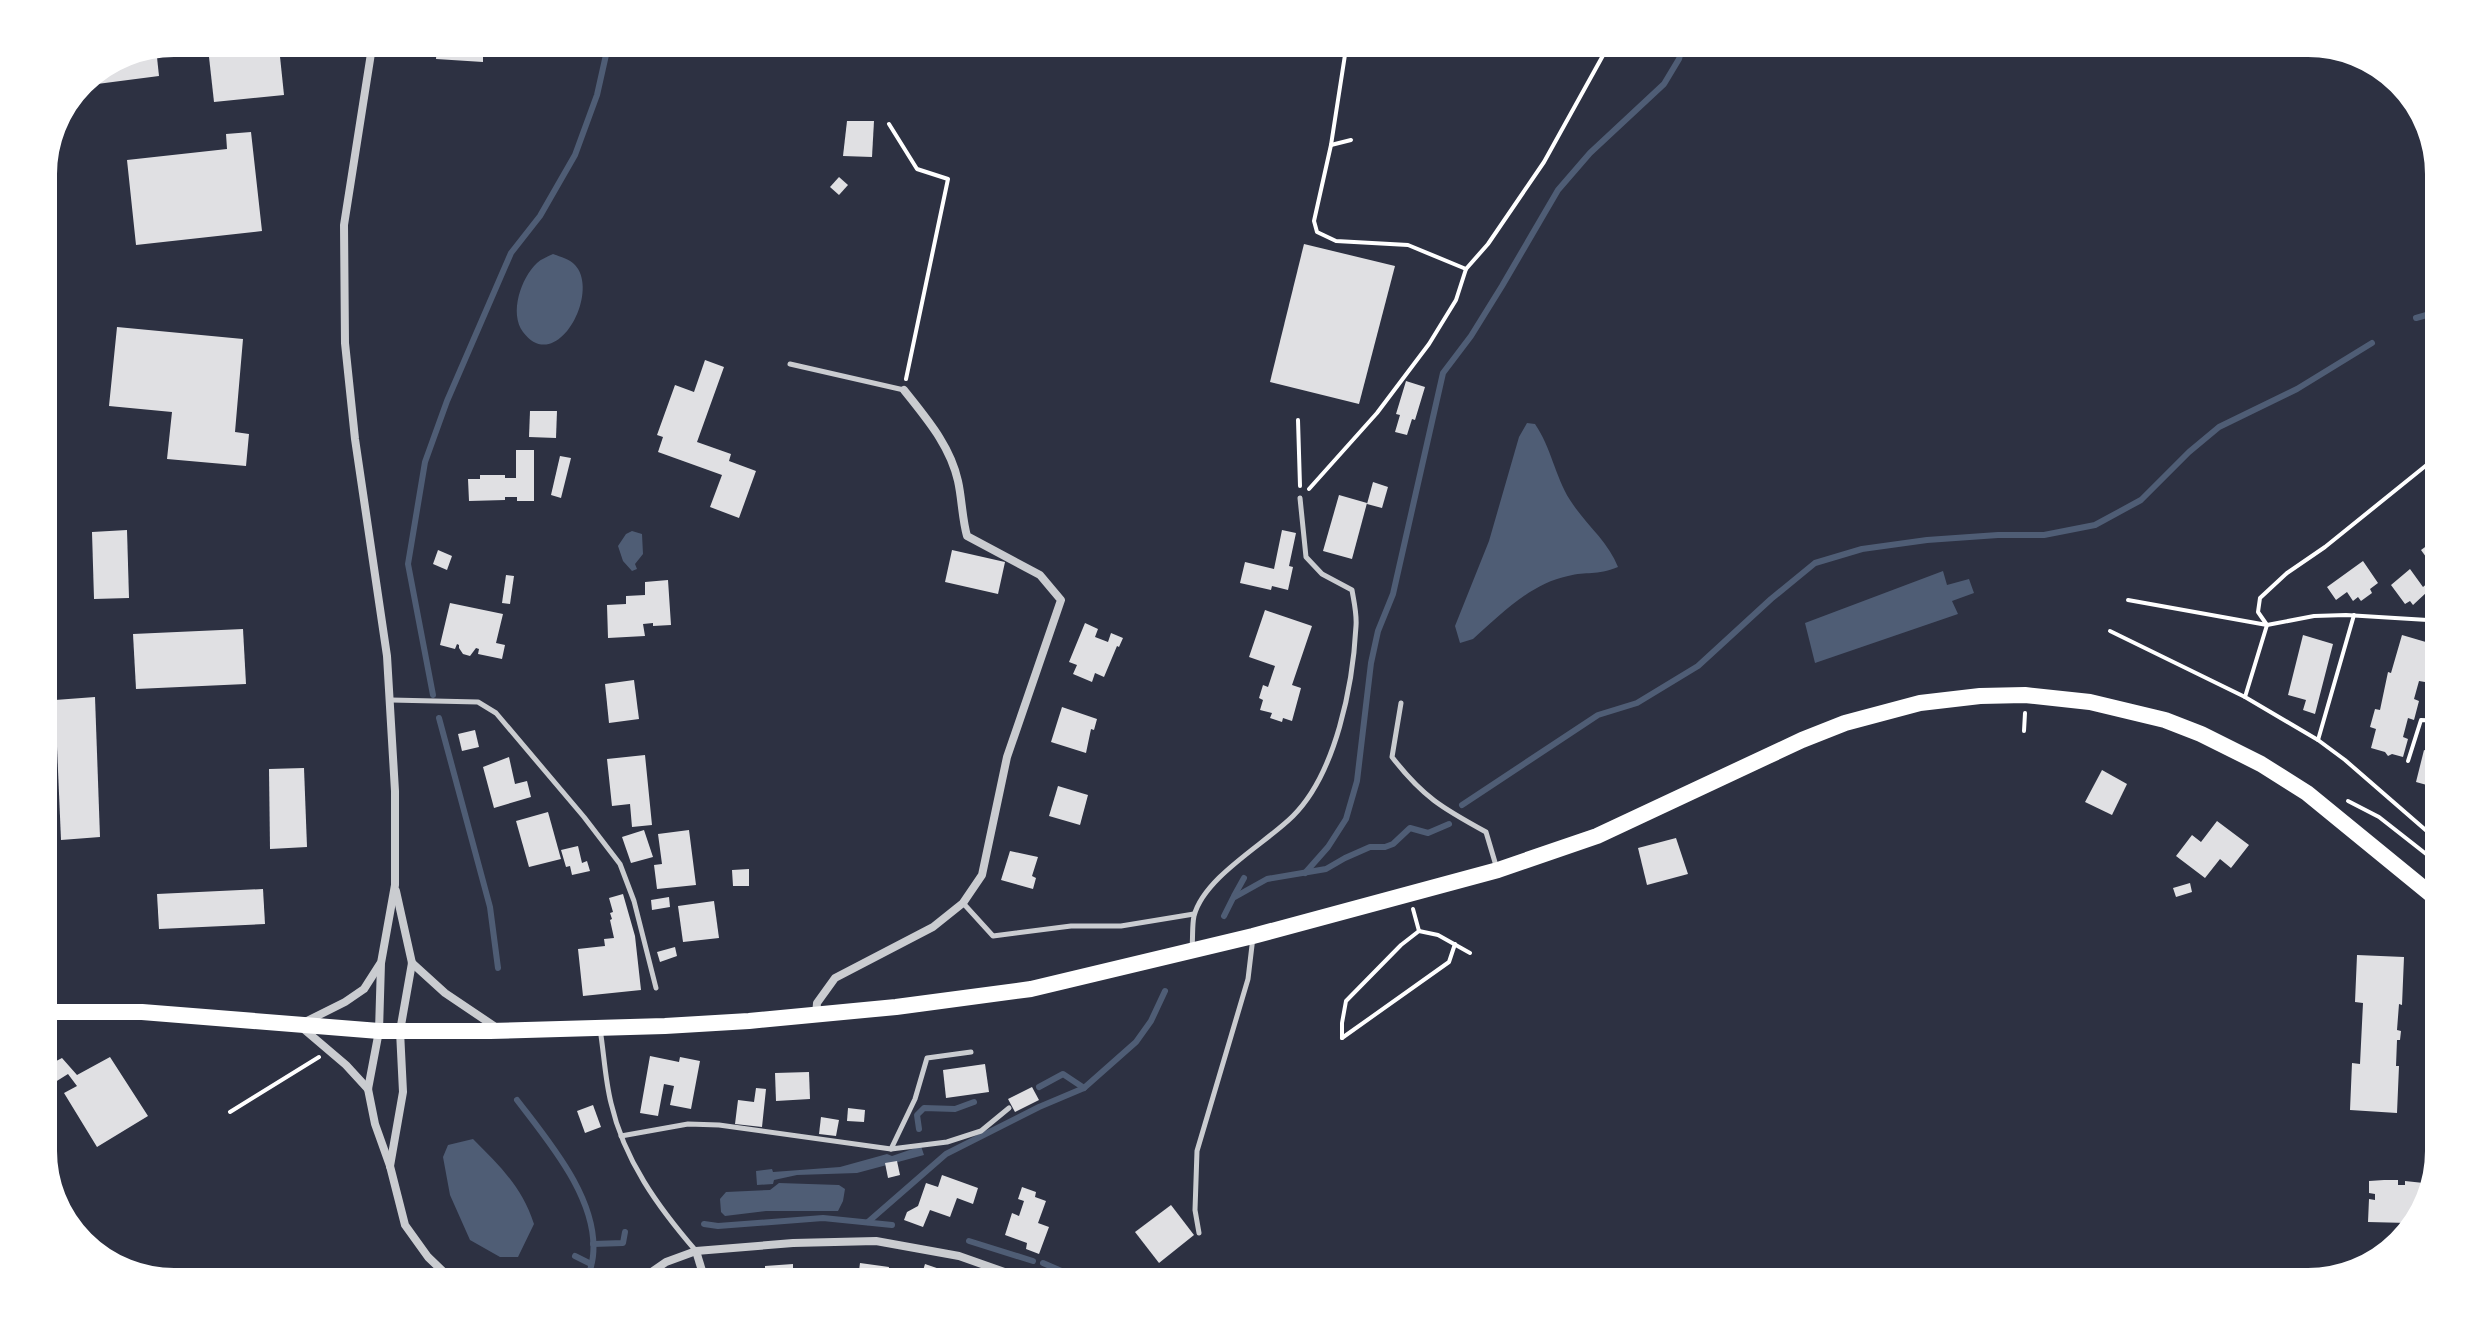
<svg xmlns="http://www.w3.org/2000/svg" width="2482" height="1325" font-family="'Source Sans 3',sans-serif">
<rect width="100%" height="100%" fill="#2d3142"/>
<g fill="#4f5d75">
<path d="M553 254C561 257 570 259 575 265 601 293 556 376 523 332 509 313 521 278 537 263 541 259 547 257 553 254Z"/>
<path d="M1527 423 1535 424C1551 447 1555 476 1570 500 1585 524 1608 541 1618 567 1596 576 1587 571 1568 576 1530 584 1501 614 1473 639L1460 643 1455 626 1489 541 1519 437Z"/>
<polygon points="632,531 642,534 643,554 635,564 637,569 632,571 623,561 618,546 626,534"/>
<polygon points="1943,571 1947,585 1969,579 1974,593 1952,601 1958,614 1815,663 1805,623"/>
<path d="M473 1139C500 1166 522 1187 534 1224L518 1257H500L470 1240 450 1195 443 1157 448 1145Z"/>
<polygon points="921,1146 924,1155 857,1173 797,1175 774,1180 773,1184 757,1185 756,1171 772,1169 773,1172 840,1167 887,1154 892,1156"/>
<polygon points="779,1183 839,1185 845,1189 843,1201 838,1211 766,1211 725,1216 721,1212 720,1199 726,1192 770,1190"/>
</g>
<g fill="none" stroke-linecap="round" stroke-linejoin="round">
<g stroke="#4f5d75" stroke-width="6">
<polyline points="2416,318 2444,310"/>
<polyline points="433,695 408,564 425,462 447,401 511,253 540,216 575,155 597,95 608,46"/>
<polyline points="439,718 490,907 498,968"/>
<polyline points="1462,805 1598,715 1637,703 1698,666 1771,599 1815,563 1862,549 1927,540 1998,535 2044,535 2095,525 2141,500 2189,452 2219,427 2297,389 2372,343"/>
<polyline points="1305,873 1328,847 1346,819 1357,781 1371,663 1378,631 1393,594 1443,373 1471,336 1502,286 1558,190 1590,153 1664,84 1679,59 1684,41"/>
<polyline points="1234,896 1244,878"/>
<polyline points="1224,916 1233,898 1267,879 1326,869 1345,858 1370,847 1385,847 1393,844 1410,828 1428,833 1449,824"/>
<polyline points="1039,1087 1063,1074 1084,1088"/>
<path d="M517 1100C549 1142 599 1200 593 1256 592 1266 588 1277 585 1287"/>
<polyline points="919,1129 917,1115 924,1108 955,1109 974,1102"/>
<polyline points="868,1222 946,1154 1039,1107 1084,1088 1136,1042 1151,1021 1165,991"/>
<polyline points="704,1224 718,1226 823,1218 892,1225"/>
<polyline points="969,1241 1033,1261"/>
<polyline points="593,1244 623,1243 625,1232"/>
<polyline points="575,1256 591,1264"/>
<polyline points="1043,1263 1073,1276 1088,1287"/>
</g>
</g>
<g fill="#e0e0e3">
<polygon points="279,47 284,95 214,102 208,48"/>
<polygon points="437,47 483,47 483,62 436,59"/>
<polygon points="122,48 156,48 159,76 74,87 78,78"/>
<polygon points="847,121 874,121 872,157 843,156"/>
<polygon points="251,132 262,231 136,245 127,160 227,149 226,134"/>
<polygon points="839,177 848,185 839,195 830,187"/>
<polygon points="1304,244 1395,266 1359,404 1270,382"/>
<polygon points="117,327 243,339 235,432 249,434 246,466 167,459 172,412 109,406"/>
<polygon points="705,360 724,367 697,442 731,454 729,461 756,471 739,518 710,507 722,475 658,452 663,437 657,435 675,385 694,392"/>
<polygon points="1406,381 1425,387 1415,420 1412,419 1407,435 1395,432 1400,415 1396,414"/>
<polygon points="530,411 557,411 556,438 529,437"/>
<polygon points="516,450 534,450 534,501 517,501 517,497 505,497 505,500 469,501 468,479 480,479 480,475 505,475 505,478 516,478"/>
<polygon points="560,456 571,458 561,498 551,495"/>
<polygon points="1373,482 1388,487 1382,508 1367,504"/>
<polygon points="1339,495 1367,503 1352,559 1323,551"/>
<polygon points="127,530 129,598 94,599 92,532"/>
<polygon points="1282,530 1296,533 1289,566 1293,567 1288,590 1272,586 1271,590 1240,583 1245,562 1274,569"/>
<polygon points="2443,534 2444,536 2444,582 2421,550"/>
<polygon points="438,550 452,556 447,570 433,564"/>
<polygon points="952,550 1005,562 998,594 945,582"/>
<polygon points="2363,561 2378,583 2370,589 2372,593 2361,601 2358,597 2353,601 2347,592 2336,600 2327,587"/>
<polygon points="2410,569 2423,587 2430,581 2444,600 2444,604 2438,608 2427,592 2413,605 2410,601 2405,604 2391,585"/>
<polygon points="506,575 514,576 510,604 502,603"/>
<polygon points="668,580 671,625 653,626 653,623 643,624 645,636 608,638 607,605 626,604 626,596 645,595 645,582"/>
<polygon points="450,603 503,614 496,643 505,645 502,659 478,654 479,649 476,648 470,656 463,654 459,648 459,645 457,644 455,649 440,645"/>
<polygon points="1265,610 1312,626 1292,685 1301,688 1292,721 1283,718 1282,722 1270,718 1272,713 1260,710 1263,700 1259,698 1263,685 1268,687 1275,666 1249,657"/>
<polygon points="1085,623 1098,629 1095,637 1108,642 1111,633 1123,638 1119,647 1117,646 1104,677 1095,673 1092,682 1073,674 1077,665 1069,662"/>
<polygon points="243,629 246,684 136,689 133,634"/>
<polygon points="2303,635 2333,644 2315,714 2303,710 2306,700 2288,695"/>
<polygon points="2402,635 2436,645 2425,682 2419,681 2414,699 2419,701 2414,720 2408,718 2403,737 2408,739 2403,757 2392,754 2388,756 2385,752 2371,748 2376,729 2370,727 2375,709 2380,710 2388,672 2391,673"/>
<polygon points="634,680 639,719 609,723 605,684"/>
<polygon points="95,697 100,837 61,840 55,700"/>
<polygon points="1062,707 1097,719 1094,730 1091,729 1086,753 1051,742"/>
<polygon points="475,730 479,747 462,751 458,734"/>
<polygon points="2424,750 2443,756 2440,764 2444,765 2444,799 2431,795 2434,787 2416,782"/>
<polygon points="645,755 652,825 632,827 630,804 612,806 607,759"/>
<polygon points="509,757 515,784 527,781 531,797 494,808 483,767"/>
<polygon points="304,768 307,847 270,849 269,769"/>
<polygon points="2102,770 2127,784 2112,815 2085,802"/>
<polygon points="1058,786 1088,795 1080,825 1049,816"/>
<polygon points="548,812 561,859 529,867 516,821"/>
<polygon points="2217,821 2249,845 2231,868 2220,859 2205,878 2176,856 2192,835 2201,842"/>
<polygon points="644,830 653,857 631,863 622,837"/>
<polygon points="689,830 696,885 657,889 654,865 662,864 658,834"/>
<polygon points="1676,838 1688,874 1647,885 1638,848"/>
<polygon points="578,846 582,863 587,861 590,871 572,875 570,866 566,867 561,850"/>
<polygon points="1010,851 1038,857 1032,876 1036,878 1033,889 1001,880"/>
<polygon points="749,869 749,886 733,886 732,870"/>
<polygon points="2190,883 2192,892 2176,897 2173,888"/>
<polygon points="263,889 265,924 159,929 157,894"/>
<polygon points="623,894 635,936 641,990 583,996 578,949 605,946 604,939 614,938 610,920 612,919 610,913 613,912 609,898"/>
<polygon points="669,897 670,907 652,910 651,900"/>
<polygon points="714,901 719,938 683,942 678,906"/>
<polygon points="675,947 677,956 660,962 657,952"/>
<polygon points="2357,955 2404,957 2402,1005 2399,1004 2397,1030 2401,1031 2400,1040 2397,1040 2396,1066 2399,1066 2397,1113 2350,1110 2352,1063 2360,1064 2363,1003 2355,1002"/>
<polygon points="650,1056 679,1062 680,1057 700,1061 691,1109 670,1105 674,1086 664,1084 658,1116 640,1113"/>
<polygon points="110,1057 148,1116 97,1147 64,1093 77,1086 68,1074 52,1084 39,1070 62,1058 77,1075"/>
<polygon points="985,1064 989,1092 946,1098 943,1070"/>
<polygon points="809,1072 810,1099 776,1101 775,1073"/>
<polygon points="1032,1087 1039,1100 1015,1112 1008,1099"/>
<polygon points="756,1088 766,1089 762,1127 735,1124 738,1100 754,1102"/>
<polygon points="593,1105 601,1127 585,1133 577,1111"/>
<polygon points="848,1108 865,1110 864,1122 847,1121"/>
<polygon points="821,1117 839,1120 836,1136 819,1134"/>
<polygon points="897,1161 900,1175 888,1178 885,1163"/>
<polygon points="942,1175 978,1188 973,1204 957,1198 950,1217 930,1210 923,1227 904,1220 907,1212 918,1206 926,1183 938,1187"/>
<polygon points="2384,1180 2398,1180 2398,1185 2405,1185 2405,1181 2433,1184 2433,1196 2427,1196 2427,1202 2432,1203 2430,1212 2417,1225 2408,1224 2408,1223 2368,1222 2369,1199 2375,1200 2375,1194 2369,1193 2369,1181"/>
<polygon points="1022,1187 1036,1192 1035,1197 1046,1201 1038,1223 1049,1227 1039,1254 1026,1249 1027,1243 1005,1235 1012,1213 1019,1216 1024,1201 1018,1199"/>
<polygon points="1171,1205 1194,1235 1159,1263 1135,1232"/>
<polygon points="860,1263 889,1267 887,1287 857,1287"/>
<polygon points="793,1264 793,1269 806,1268 808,1287 754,1287 753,1272 765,1271 765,1266"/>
<polygon points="925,1264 963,1277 960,1287 926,1287 928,1279 921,1277"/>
</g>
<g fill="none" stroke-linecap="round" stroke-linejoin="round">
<g stroke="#fff" stroke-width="4">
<polyline points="1347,42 1331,145 1314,221 1317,232 1336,241 1408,245 1466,269"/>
<polyline points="889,124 917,169 948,179 906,379"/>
<polyline points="1331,145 1351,140"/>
<polyline points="1298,420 1300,486"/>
<polyline points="1309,489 1377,413 1429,344 1456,300 1466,269 1488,244 1544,162 1611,41"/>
<polyline points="2128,600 2267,625"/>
<polyline points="2444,621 2346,615 2314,616 2267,625 2245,697 2318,740 2345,760 2444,846"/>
<polyline points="2267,625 2258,612 2260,598 2287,573 2325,547 2444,451"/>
<polyline points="2110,631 2245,697"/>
<polyline points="2024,731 2025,713"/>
<polyline points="2318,740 2354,615"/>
<polyline points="2408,761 2421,720 2444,721"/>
<polyline points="2348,801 2379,817 2444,868"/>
<polyline points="1413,909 1419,931"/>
<polyline points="1342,1038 1342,1023 1346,1001 1401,945 1419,931 1438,935 1470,953"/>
<polyline points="1342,1038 1449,962 1455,944"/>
<polyline points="230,1112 319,1057"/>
</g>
<g stroke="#caccd0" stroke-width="5">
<polyline points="790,364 904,390"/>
<polyline points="391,700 478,702 496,713 584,817 620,864 634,901 656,988"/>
<path d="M1401 703 1392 757C1423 797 1442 808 1486 832L1497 869"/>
<polyline points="963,903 993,936 1071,926 1121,926 1194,914"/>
<path d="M1192 947C1193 937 1192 925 1194 916 1204 877 1265 844 1293 816 1336 773 1353 685 1356 626 1357 614 1354 602 1352 590L1322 574 1306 557 1300 498"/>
<path d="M600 1029C604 1053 605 1079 611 1103 624 1160 658 1207 696 1251"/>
<polyline points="971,1052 927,1058 915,1099 891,1149 947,1142 981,1131 1009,1108"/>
<polyline points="621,1136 688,1124 719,1125 891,1149"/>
<polyline points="1199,1233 1195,1210 1197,1151 1248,979 1253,937"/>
</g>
<g stroke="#caccd0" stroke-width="8">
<polyline points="372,47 344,225 345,343 355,439 387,656 395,791 395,885 381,963 379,1031 368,1089 375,1124 390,1166 405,1225 428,1257 453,1281 464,1287"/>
<polyline points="412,963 445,993 497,1028"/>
<path d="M816 1015 817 1003 835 978 933 927 963 903 982 875 1007 757 1061 600 1040 575 967 536C962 518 962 499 958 481 950 445 926 418 904 390"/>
<polyline points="368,1089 346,1065 299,1025 345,1002 364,989 380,964"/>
<polyline points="390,1166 403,1092 400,1031 412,963 396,891"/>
<polyline points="696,1251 707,1287"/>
<polyline points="630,1287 666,1262 696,1251 793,1243 876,1241 959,1256 1047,1287"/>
</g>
<polyline stroke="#fff" stroke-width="16" points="38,1012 142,1012 379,1031 490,1031 665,1026 749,1021 896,1007 1031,989 1253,936 1498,870 1597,836 1802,740 1845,723 1920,703 1980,696 2025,695 2090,702 2165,720 2201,734 2261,764 2307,793 2444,905"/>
</g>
<path d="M0 0H2482V1325H0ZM174 52H2308A122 122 0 0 1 2430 174V1151A122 122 0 0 1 2308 1273H174A122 122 0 0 1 52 1151V174A122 122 0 0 1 174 52Z" fill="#fff" fill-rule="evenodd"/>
<path fill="none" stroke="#fff" stroke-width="10" d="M174 52H2308A122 122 0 0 1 2430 174V1151A122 122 0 0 1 2308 1273H174A122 122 0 0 1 52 1151V174A122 122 0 0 1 174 52Z"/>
</svg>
